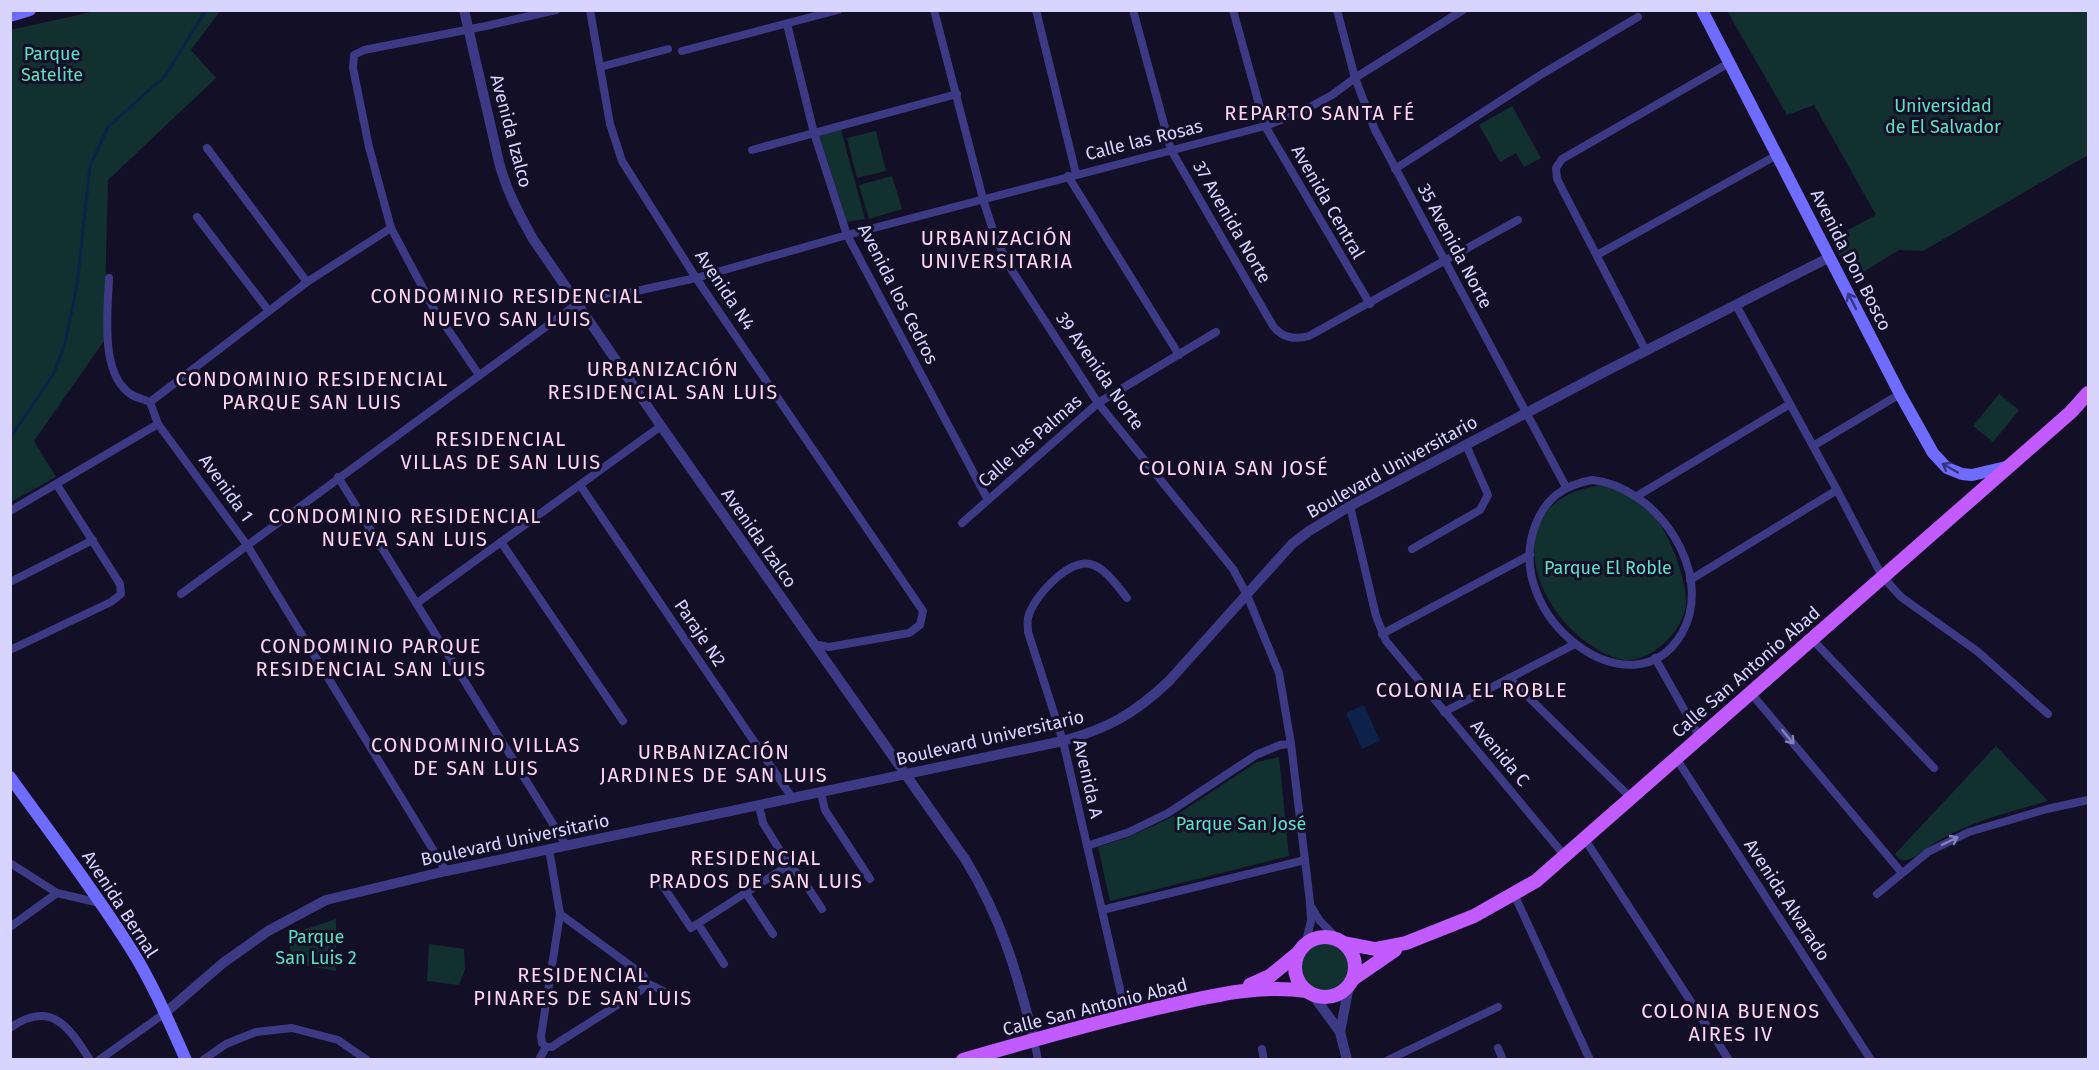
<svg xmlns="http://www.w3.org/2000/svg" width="2099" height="1070" font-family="'Fira Sans',sans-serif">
<rect width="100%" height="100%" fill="#130f26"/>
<g fill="#12302f">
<polygon points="221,10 191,50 216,78 108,180 104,341 34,441 56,477 11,502 10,30 96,11"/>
<polygon points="1727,11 2088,11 2088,155 1923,251 1899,250 1855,277 1841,260 1831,239 1876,215 1814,105 1787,115"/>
<polygon points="1512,106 1541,158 1524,167 1516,153 1500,162 1479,125"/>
<polygon points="840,126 865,219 847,222 818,132"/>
<polygon points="876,131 886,171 857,178 847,138"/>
<polygon points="892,176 902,209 869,219 859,185"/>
<polygon points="1999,394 2019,410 1993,442 1973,426"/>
<path d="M1603 485C1608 486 1616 486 1621 488 1625 490 1628 494 1631 497 1638 502 1647 507 1653 514 1669 533 1686 577 1686 602 1686 618 1674 635 1662 645 1653 653 1639 661 1626 660 1614 659 1602 653 1592 646 1526 603 1500 497 1603 485Z"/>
<path d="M1996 746 2048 801C2011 812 1971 821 1938 841 1930 845 1914 860 1906 860 1901 861 1898 858 1895 854Z"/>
<polygon points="1279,757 1289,856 1110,901 1098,847 1129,837 1178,814 1257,762"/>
<polygon points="336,919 336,971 293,963 288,937 303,930"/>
<circle cx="1325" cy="967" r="25"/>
<polygon points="429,944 464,949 465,969 459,985 427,981"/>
</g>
<polygon fill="#0c2248" points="1364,705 1380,741 1362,749 1346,713"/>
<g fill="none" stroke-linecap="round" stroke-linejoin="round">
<polyline stroke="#0c2248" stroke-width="3" points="10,438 53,375 65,344 77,285 90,166 108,127 165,76 206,10"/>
<g stroke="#3d3a85" stroke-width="8">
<polyline points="590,10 610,124 622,161 696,278 923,611 920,625 909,633 829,647 813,644"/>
<polyline points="934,10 983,199 995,237 1011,269 1098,403 1233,569 1247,595 1279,673 1291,744 1310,902 1311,921 1305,945"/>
<polyline points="1036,10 1076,174"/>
<path d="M1133 10 1171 150 1273 326C1283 338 1294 340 1309 336L1518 220"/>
<polyline points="1233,10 1265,126 1370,304"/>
<polyline points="1337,10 1355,78 1375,130 1566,487"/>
<polyline points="787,24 814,133 847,235 988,500"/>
<polyline points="682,51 838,10"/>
<polyline points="600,67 668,49"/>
<polyline points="207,148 307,282"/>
<polyline points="752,150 957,94"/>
<polyline points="1395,169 1542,74 1638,17"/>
<polyline points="1068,176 1179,355"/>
<polyline points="197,217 268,310"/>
<polyline points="1597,255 1777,155"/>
<path d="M109 278C108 311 99 375 132 395 137 398 144 399 150 402"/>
<polyline points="1736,305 1837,490 1882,576 1901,597 1977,651 2048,714"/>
<polyline points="1646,351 1557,179 1556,168 1562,159 1729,63"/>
<polyline points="479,375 434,309 391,228 369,147 353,68 354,55 364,50 486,26 556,10"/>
<polyline points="150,402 158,424 247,545 446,871"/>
<polyline points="150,402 307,282 391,228"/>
<polyline points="1813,446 1900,394"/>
<polyline points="338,477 566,845"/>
<path d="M1592 480C1656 486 1716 572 1682 633 1634 717 1501 618 1535 526 1545 499 1563 485 1592 480Z"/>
<polyline points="580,485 793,799"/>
<polyline points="1637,496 1790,404"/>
<polyline points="1350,506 1376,616 1386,641 1564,855"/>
<polyline points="10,511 158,424"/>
<polyline points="962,523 1098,403 1216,332"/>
<polyline points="501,542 623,721"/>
<polyline points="1412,549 1480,510 1488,495 1466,445"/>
<polyline points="1690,580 1837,490"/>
<polyline points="10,582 93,540"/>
<polyline points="181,594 577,304 696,278 847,235 1265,126 1297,114 1332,95 1355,78 1463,10"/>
<polyline points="417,603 661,426"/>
<polyline points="1382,634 1530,555"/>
<polyline points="1811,638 1934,768"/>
<polyline points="10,650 111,602 121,594 120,584 57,485"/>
<polyline points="1655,658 1699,736"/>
<polyline points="1509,678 1630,797"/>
<polyline points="1750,692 1902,873"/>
<polyline points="1444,712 1575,644"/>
<polyline points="1676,758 1871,1060"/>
<polyline points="821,793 825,810 870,879"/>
<polyline points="759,806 763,823 789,865 801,877 822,909"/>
<polyline points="1584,838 1729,1060"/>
<polyline points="1087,846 1129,832 1168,813 1256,755 1280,745 1291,744"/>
<polyline points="10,863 57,893 100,903"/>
<polyline points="657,877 691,928 789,865"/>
<polyline points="746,893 773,934"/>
<polyline points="1514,894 1590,1060"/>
<polyline points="1877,894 1928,852 1969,832 2047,809 2088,800"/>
<polyline points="1312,908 1320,921 1338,939"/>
<polyline points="1102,910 1305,860"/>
<polyline points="560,914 643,975 647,983 669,994"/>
<polyline points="698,924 724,964"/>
<polyline points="10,927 57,893"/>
<path d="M1126 1015 1063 741 1028 632C1028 628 1027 622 1028 618 1032 598 1068 559 1090 564 1105 567 1118 587 1127 598"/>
<path d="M10 1028C51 999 69 1027 90 1060"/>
<polyline points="1034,1040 1038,1060"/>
<polyline points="546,1047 542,1043 541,1036 560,914 549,849"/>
<polyline points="1498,1048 1503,1060"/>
<polyline points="1262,1049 1264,1060"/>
<polyline points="99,1060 165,1013"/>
<polyline points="203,1060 226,1044 256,1032 292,1028 338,1040 367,1060"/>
<polyline points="539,1060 546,1047 552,1047 559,1042 641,990 647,983"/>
<polyline points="1388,1060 1498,1007"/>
</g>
<g stroke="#3d3a85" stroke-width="10">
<path d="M464 10 499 162C506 190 519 214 533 239L661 426 965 859C1002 919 1017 973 1034 1040"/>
<polyline points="1313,995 1340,1032 1347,1060"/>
<path d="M165 1013 223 963 268 931 326 900 446 871 1063 741C1109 728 1134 714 1169 681L1292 544 1309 531 1350 506 1606 371 1830 257"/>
<polyline points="1340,1032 1349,986"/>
</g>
<g stroke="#6f6bff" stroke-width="12">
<polyline points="1702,10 1900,394 1933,453 1947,468 1962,474 1972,475 2006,467"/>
<polyline points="10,16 30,10"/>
<path d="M10 777C51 834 94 890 131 949 153 984 169 1022 186 1060"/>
</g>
<g stroke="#c25bff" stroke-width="14">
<circle cx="1325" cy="967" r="30"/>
<polyline points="1344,943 1375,949 1406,943 1474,916 1536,881 2071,412 2088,393"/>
<polyline points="1353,979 1395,950"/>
<polyline points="1250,985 1270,976 1298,953"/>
<path d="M963 1060C1029 1041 1095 1022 1162 1007 1211 996 1257 984 1307 991"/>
</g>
</g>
<defs><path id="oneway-shaft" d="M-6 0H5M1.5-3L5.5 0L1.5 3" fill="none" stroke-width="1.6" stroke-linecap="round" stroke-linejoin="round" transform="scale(1.5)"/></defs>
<g stroke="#38347d">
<use href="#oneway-shaft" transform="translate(1852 301) rotate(-117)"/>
<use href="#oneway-shaft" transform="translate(1950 468) rotate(-150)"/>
</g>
<g stroke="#837fbc">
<use href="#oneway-shaft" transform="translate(1788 737) rotate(50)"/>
<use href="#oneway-shaft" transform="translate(1950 841) rotate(-26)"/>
</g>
<g text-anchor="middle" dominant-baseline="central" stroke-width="6" stroke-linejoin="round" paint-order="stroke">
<g font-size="18" fill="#5fe0c0" stroke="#130f26">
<text x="52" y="54">Parque<tspan x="52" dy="21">Satelite</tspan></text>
<text x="1943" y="106">Universidad<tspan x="1943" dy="21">de El Salvador</tspan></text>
<text x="1608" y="568">Parque El Roble</text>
<text x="1241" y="824">Parque San José</text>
<text x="316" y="937">Parque<tspan x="316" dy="21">San Luis 2</tspan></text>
</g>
<g font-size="18" fill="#d9d4ff" stroke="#130f26">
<text transform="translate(511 131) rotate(75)">Avenida Izalco</text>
<text transform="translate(1144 140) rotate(-14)">Calle las Rosas</text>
<text transform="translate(1328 202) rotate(60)">Avenida Central</text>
<text transform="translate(1232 222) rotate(60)">37 Avenida Norte</text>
<text transform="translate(1455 246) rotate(62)">35 Avenida Norte</text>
<text transform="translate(1851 260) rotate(63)">Avenida Don Bosco</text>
<text transform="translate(725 290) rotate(56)">Avenida N4</text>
<text transform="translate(898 294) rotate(63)">Avenida los Cedros</text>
<text transform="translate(1100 371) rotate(55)">39 Avenida Norte</text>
<text transform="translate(1030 441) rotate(-41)">Calle las Palmas</text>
<text transform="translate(1392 467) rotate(-29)">Boulevard Universitario</text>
<text transform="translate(226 488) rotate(54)">Avenida 1</text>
<text transform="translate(759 538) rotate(55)">Avenida Izalco</text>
<text transform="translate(700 633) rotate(56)">Paraje N2</text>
<text transform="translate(1746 672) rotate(-41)">Calle San Antonio Abad</text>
<text transform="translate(990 738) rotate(-13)">Boulevard Universitario</text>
<text transform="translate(1500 753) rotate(50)">Avenida C</text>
<text transform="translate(1088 779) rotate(77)">Avenida A</text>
<text transform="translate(515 840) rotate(-12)">Boulevard Universitario</text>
<text transform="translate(1787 900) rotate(57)">Avenida Alvarado</text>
<text transform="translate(120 904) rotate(57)">Avenida Bernal</text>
<text transform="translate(1095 1007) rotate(-14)">Calle San Antonio Abad</text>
</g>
<g font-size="20" letter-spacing="1.5" fill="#ffd6f0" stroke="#130f26">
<text x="1320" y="113">REPARTO SANTA FÉ</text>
<text x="997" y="238">URBANIZACIÓN<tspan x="997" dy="23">UNIVERSITARIA</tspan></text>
<text x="507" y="296">CONDOMINIO RESIDENCIAL<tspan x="507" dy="23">NUEVO SAN LUIS</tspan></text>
<text x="663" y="369">URBANIZACIÓN<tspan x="663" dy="23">RESIDENCIAL SAN LUIS</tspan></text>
<text x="312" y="379">CONDOMINIO RESIDENCIAL<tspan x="312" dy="23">PARQUE SAN LUIS</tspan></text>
<text x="501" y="439">RESIDENCIAL<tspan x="501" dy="23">VILLAS DE SAN LUIS</tspan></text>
<text x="1234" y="468">COLONIA SAN JOSÉ</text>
<text x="405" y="516">CONDOMINIO RESIDENCIAL<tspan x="405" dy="23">NUEVA SAN LUIS</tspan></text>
<text x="371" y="646">CONDOMINIO PARQUE<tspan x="371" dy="23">RESIDENCIAL SAN LUIS</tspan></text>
<text x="1472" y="690">COLONIA EL ROBLE</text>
<text x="476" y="745">CONDOMINIO VILLAS<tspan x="476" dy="23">DE SAN LUIS</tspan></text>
<text x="714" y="752">URBANIZACIÓN<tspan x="714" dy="23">JARDINES DE SAN LUIS</tspan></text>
<text x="756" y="858">RESIDENCIAL<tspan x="756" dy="23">PRADOS DE SAN LUIS</tspan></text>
<text x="583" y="975">RESIDENCIAL<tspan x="583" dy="23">PINARES DE SAN LUIS</tspan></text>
<text x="1731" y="1011">COLONIA BUENOS<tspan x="1731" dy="23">AIRES IV</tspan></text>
</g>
</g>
<rect width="2099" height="1070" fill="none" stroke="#d9d4ff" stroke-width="24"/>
</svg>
